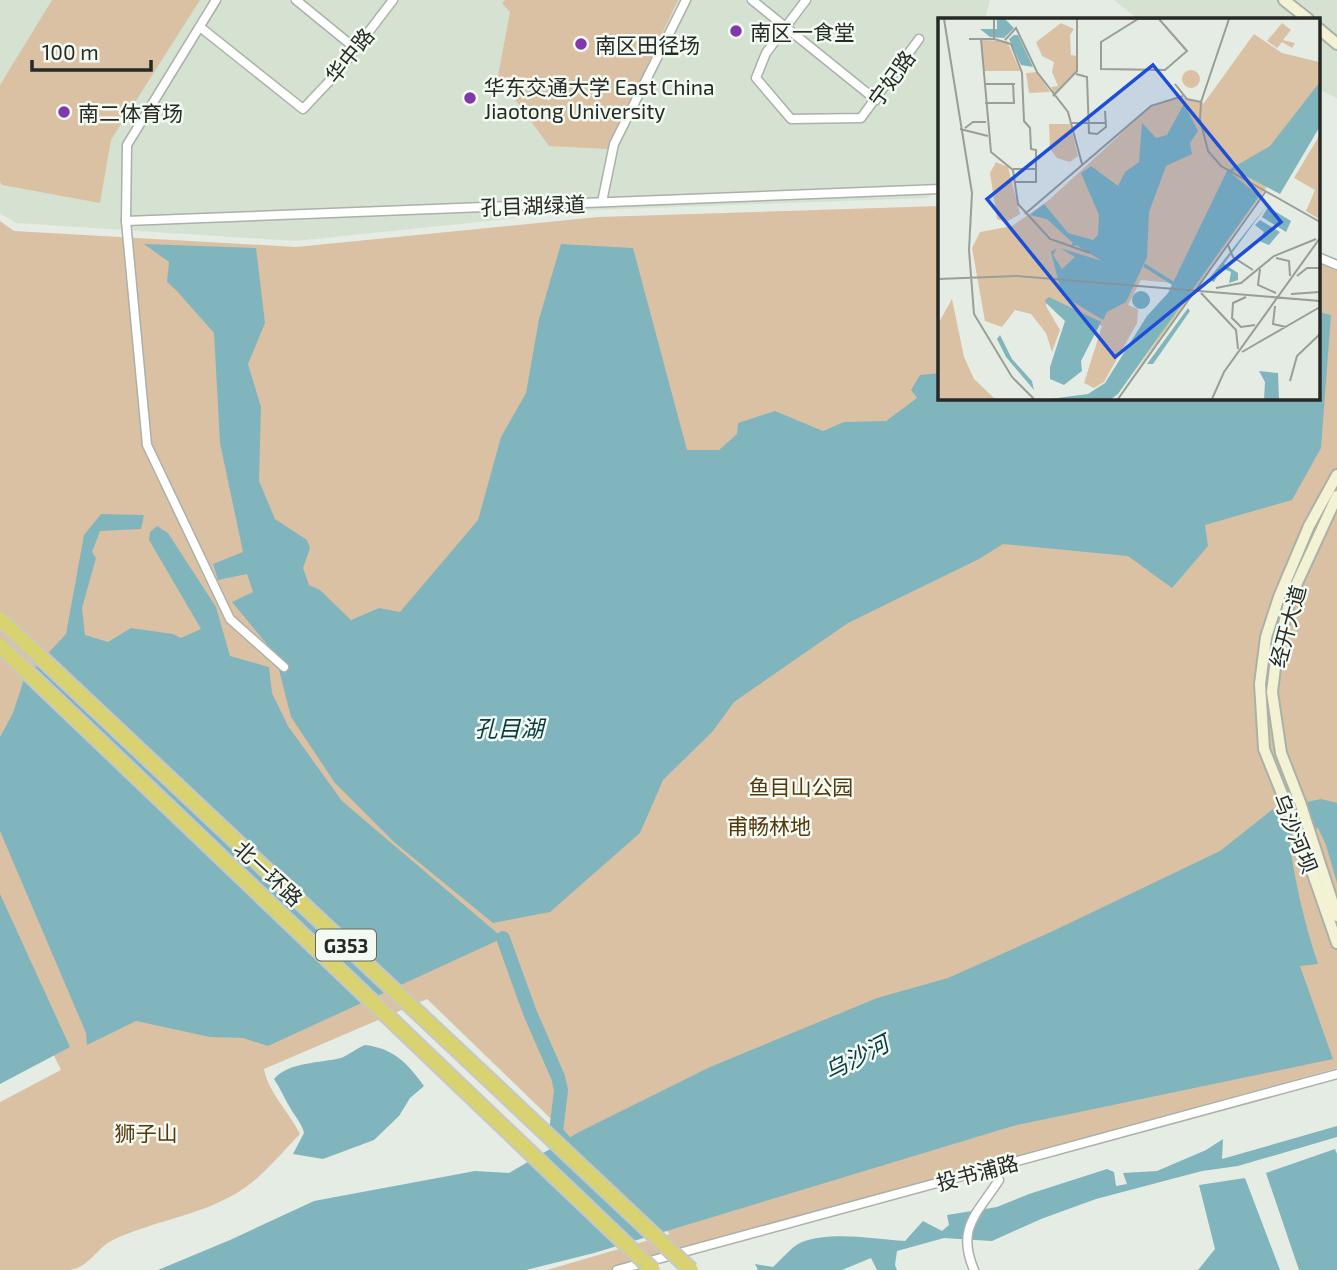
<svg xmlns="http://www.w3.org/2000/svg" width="1337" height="1270" font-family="'Exo 2','Noto Sans SC',sans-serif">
<rect width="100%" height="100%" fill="#e5ece3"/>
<g fill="#d5e2d2">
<polygon points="0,0 990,0 985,19 940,19 940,177 928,198 593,210 295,241 16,223 0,213"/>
<polygon points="1114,0 1337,0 1337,98 1318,89 1318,19 1138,19"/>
</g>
<g fill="#dbc1a4">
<polygon points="52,0 200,0 111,140 100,203 2,185 0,182 0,85"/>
<polygon points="505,0 678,0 608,149 549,146 498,76 510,12 502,3"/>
<path d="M940 206V397H1318V262L1337 270V1068L612 1270H547L670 1234 427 999 264 1069C268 1092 289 1112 300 1134 281 1153 261 1179 237 1193 198 1216 153 1221 113 1240 95 1249 91 1266 70 1270 48 1270 22 1270 0 1270V1102L61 1070 0 945V221L14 231 296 247 598 217Z"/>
</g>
<g fill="#80b5bd">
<polygon points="144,244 256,248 265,323 248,364 261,407 259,481 275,519 307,540 310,548 303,568 309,585 320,590 351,620 379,608 400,612 478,520 501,437 526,393 539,319 561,244 633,248 687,450 719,450 737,434 738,423 775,411 823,431 844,422 886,421 917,398 911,390 920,375 940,373 940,397 1318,397 1318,312 1331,315 1321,448 1292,500 1205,525 1208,546 1172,588 1128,556 1003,544 979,559 848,623 734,702 713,731 663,780 640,833 550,912 493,923 394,842 335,783 291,717 275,654 232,602 253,592 247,574 218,580 213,564 243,552 220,443 214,333 176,290 167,282 169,262"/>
<polygon points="101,514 144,515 141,529 100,531 92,552 96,558 82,608 85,635 108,642 131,628 173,634 181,638 201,629 149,540 150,532 157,526 168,533 216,607 230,656 269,667 272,693 288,726 342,801 503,938 268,1046 243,1038 210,1037 136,1021 87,1045 86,1033 0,831 0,737 13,713 24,679 66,634 84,535"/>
<path d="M1321 799 1337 803V883L1326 845 1318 828 1289 839C1295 882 1304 922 1318 964L1300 966 1333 1059 1013 1126 594 1253 526 1270H158L230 1240 314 1201 475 1171 509 1173 579 1132 710 1067 877 998 948 978 1053 931 1220 851 1273 809Z"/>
<polygon points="0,894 70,1047 0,1084"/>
<path d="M365 1045C395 1049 407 1063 424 1086L410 1098 399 1116 374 1140 323 1159 293 1154 304 1133C302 1124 297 1119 292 1111 285 1100 281 1089 274 1079 288 1062 321 1063 341 1058 347 1056 357 1048 365 1045Z"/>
<path d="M1337 1126V1137L1238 1166 1202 1171 1096 1199 1041 1219 992 1241 944 1238 897 1251 895 1265 897 1270H877L871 1258 842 1270H758L755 1264 773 1267C781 1260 792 1246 802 1242 832 1231 874 1239 905 1241L923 1221 942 1231 949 1225 947 1215 997 1207 1029 1194 1107 1169 1114 1172 1116 1186 1127 1184 1123 1173 1157 1171 1206 1150 1223 1139 1222 1159Z"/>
<polygon points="1335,1149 1337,1154 1337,1270 1299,1270 1266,1173"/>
<polygon points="1245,1178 1280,1270 1198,1270 1215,1249 1199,1185"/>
</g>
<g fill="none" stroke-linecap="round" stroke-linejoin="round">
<polyline stroke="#80b5bd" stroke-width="14" points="503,938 530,1013 558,1077 561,1090 556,1132 574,1152"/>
<g stroke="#aab1a8" stroke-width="11">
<g id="street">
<polyline points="216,0 127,145 126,221 147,445 230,619 284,667"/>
<polyline points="296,0 356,49"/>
<polyline points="752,0 876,100"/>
<polyline points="806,0 766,53 756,78 791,119 861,118 919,39"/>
<polyline points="200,27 303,109 338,72 393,0"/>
<polyline points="602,202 614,144 686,0"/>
<polyline points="126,221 940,189"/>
<polyline points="1318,257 1337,265"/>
<polyline points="617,1270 1337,1074"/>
<path d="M974 1270C956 1228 977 1214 999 1180L991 1168"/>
</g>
</g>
<g stroke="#aab1a8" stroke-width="14">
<g id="secondary">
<polyline points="1284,0 1308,19"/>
<polyline points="1318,28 1337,44"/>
<polyline points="1337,475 1309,526 1279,597 1266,637 1260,684 1264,749 1305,851 1337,943"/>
<polyline points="1337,496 1291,596 1277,651 1272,692 1281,753 1300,802 1337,916"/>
</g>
</g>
<use href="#street" stroke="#fff" stroke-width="8"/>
<use href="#secondary" stroke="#f3f2d4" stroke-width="10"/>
<g stroke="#c7c7c7" stroke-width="18" stroke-linecap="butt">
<g id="highway-bridge">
<polyline points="0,619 691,1270"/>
<polyline points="0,646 653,1270"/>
</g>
</g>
<use href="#highway-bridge" stroke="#d8d270" stroke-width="14"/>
</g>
<g fill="#8038ab" stroke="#f2faf1" stroke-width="2.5">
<circle cx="736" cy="31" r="7"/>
<circle cx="581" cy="44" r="7"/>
<circle cx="470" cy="98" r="7"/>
<circle cx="64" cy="112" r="7"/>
</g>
<g text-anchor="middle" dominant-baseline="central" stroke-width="5" stroke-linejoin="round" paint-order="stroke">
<rect fill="#f2faf1" stroke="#646863" stroke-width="2" x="316" y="929.5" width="60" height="31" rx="5"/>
<g font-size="19" font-weight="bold" fill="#272926">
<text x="346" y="945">G353</text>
</g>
<g font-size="21" fill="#272926" stroke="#f2faf1" text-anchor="start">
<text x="750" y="31">南区一食堂</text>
<text x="595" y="44">南区田径场</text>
<text x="484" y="86">华东交通大学 East China<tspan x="484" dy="24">Jiaotong University</tspan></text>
<text x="78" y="112">南二体育场</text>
</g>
<g font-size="21" fill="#272926" stroke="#f2faf1">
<text transform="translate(349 55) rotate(-51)">华中路</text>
<text transform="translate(891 78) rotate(-54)">宁妃路</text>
<text transform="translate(533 205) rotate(-2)">孔目湖绿道</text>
<text transform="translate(1287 626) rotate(-75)">经开大道</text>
<text transform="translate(1296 833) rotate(68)">乌沙河坝</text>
<text transform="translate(269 873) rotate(43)">北一环路</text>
<text transform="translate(977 1172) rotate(-15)">投书浦路</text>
</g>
<g font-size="21" fill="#54370c" stroke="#f2faf1">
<text x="801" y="786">鱼目山公园</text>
<text x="769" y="825">甫畅林地</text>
<text x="146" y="1132">狮子山</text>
</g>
<g font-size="23" font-style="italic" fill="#063a41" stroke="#f2faf1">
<text x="509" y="728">孔目湖</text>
<text transform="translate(856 1057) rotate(-27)">乌沙河</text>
</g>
</g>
<g transform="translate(938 18)">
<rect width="382" height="382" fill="#e5ece3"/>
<path d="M123 5 136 11 132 17 133 37 139 38 138 53 116 76 113 69 120 68 114 54 116 44 104 38 98 24ZM344 5 353 12 345 22 357 25 354 30 344 24 339 30 329 23ZM316 16 344 35 381 44V95L179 381 256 267 203 262 190 287 200 291 199 305 166 364 156 370 146 365 164 308 110 280 108 288 122 312 114 334 108 315 93 296 77 292 64 309 47 303 34 230 42 214 74 208 111 182 211 90 244 79 266 85ZM43 22 69 23 82 53H46ZM244 61a9 9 0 1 1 18 0a9 9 0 1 1-18 0ZM99 54 112 74 91 75 88 55ZM111 106H132L140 138 132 144 119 140 112 131ZM381 118V201L368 193 377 172 356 160ZM58 144 70 149 82 196 68 204 59 201 52 155ZM14 281 26 339 36 361 57 381H0V306Z" fill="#dbc1a4"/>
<path d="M59 1H67L76 10 66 20 52 19 42 11H59ZM76 17H80L95 49 83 47 71 21ZM381 65V110L342 176 296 152 294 156 321 178 180 376 173 381H112L150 376 167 365 209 298 230 275 289 153 332 128ZM246 86 260 113 252 125 254 136 228 148 211 194 209 239 188 284 169 294 165 302 124 277 113 234 119 230 115 237 124 251 137 239 122 230 164 243 138 227 132 229 135 225 109 201 92 197 106 186 130 215 155 222 160 217 161 197 143 155 153 148 180 168 187 154 201 144 204 105 218 120 229 117ZM330 186 286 246 300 255V262L291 265 293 254 284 250 276 264 270 262ZM330 189 353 203 348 214 324 199ZM322 202 342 214 331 227 321 223 326 214 317 207ZM194 282a9 9 0 1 1 18 0a9 9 0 1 1-18 0ZM105 276 107 282 111 279 163 304 143 343 144 353 126 367 112 361V349L127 303 108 285ZM250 290 252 293 215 346H209ZM62 317 74 341 94 363 96 372 68 339 59 321ZM321 353 340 355 341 381H326L327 364Z" fill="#80b5bd"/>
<path fill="none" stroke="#80b5bd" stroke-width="3.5" d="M206 247 236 266"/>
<path fill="none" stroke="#999e97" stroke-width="2" d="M6 1 34 175 31 232 36 296 74 359 96 381M56 1V21L73 26 84 55 86 103 92 110 93 131 98 132V164H77M200 1H221L249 33 227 52 163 51V24ZM291 1 263 84 262 101 270 133 283 148 382 204M31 21H56M43 21 53 134 75 152 80 186 112 221 152 235M67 22 78 10 99 54 130 94 144 146M138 56 149 59 151 115 159 116 168 109 167 93M46 66H77M237 66 249 81 263 84M115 78 139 53V1M47 85H76L75 66M133 105H168M27 110 35 104H48M22 111 50 118M75 151H98M87 196 213 88 245 78M290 227 295 239 315 252M338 240 351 243 352 258M322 251 320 267 338 275M359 258 369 250H382M0 261 79 258 382 283M278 270 303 265 336 238 378 221M263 275 298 312 300 331M353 276 382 274M308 279 295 285 294 300 303 309 317 307M337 288 335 306 348 309M304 334 382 289M352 363 359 338 382 316M180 381 328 173M274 381 286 354 382 220"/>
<path fill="#1d4ed8" fill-opacity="0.15" stroke="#1d4ed8" stroke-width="3.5" d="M215 47 343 204 177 339 49 181Z"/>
<rect width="382" height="382" fill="none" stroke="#272926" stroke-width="3.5"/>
</g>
<path d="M32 60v10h119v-10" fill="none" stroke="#272926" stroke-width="3.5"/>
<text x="42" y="60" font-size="21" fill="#272926" stroke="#f2faf1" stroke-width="5" paint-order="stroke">100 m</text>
</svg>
